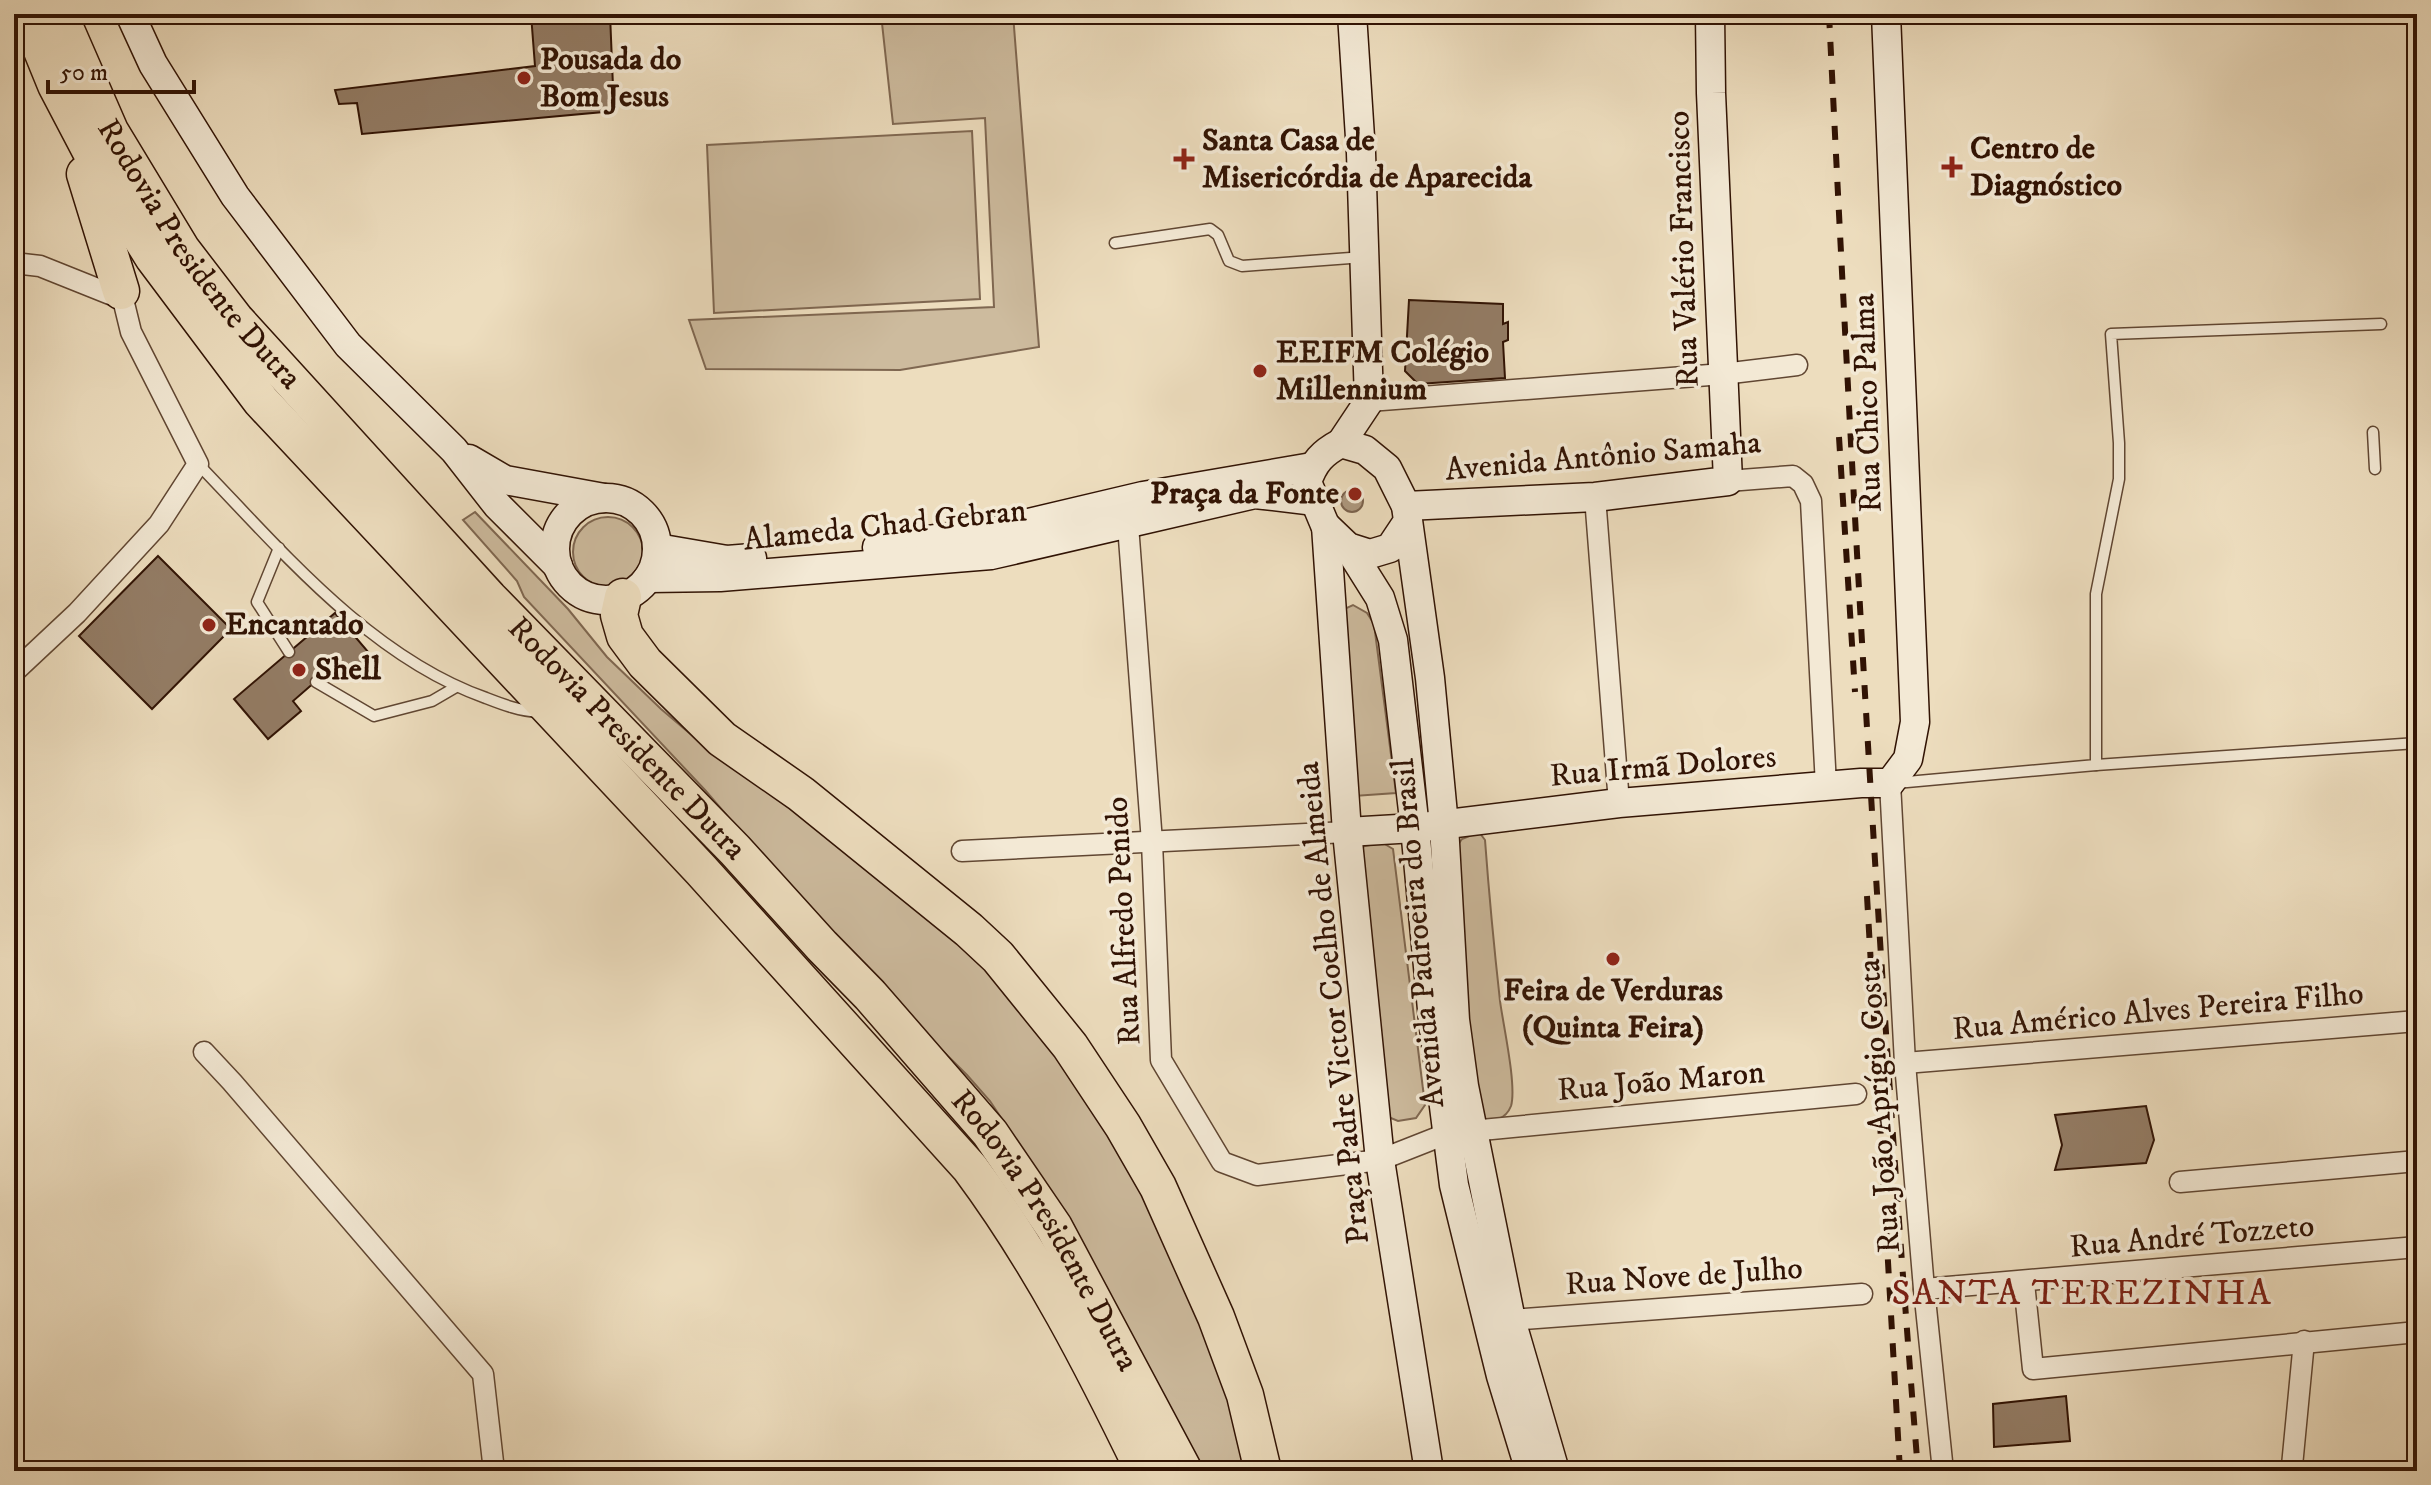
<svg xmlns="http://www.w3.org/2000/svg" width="2431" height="1485" font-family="'IM FELL DW Pica',serif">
<rect width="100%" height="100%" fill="#edddbe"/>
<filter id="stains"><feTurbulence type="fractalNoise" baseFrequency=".0025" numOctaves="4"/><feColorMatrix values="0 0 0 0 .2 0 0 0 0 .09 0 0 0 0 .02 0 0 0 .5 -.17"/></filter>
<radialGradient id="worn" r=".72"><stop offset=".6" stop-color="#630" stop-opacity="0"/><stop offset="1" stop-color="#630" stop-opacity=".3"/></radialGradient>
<g fill="#cdbb9e" stroke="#7f6751" stroke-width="2">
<polygon points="881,14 1013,14 1039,347 900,370 706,369 689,320 994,307 985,118 893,124"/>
<polygon points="972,131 980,299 714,313 707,145"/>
<polygon points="475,512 568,609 607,657 661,709 701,743 952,927 1087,1079 1206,1327 1252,1471 1204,1471 1134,1349 1051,1193 990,1101 967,1075 854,963 705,790 524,597 517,581 463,520"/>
<circle cx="608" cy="552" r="35"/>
<polygon points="1353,605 1367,613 1374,624 1396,793 1354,796 1342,610"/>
<path d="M1479 832 1485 840C1489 894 1494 947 1500 1001 1503 1024 1517 1086 1511 1106 1506 1119 1493 1123 1481 1119L1475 1095 1455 849 1462 839Z"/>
<polygon points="1383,843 1393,849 1425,1105 1416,1118 1398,1121 1386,1116 1357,858 1364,846"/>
</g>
<circle fill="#ad987f" stroke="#7b634e" stroke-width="2" cx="1352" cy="501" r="11"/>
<g fill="#937c65" stroke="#311304" stroke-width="2">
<polygon points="531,14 610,14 614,111 362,134 357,103 339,104 335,90 535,66"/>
<polygon points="1775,14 1805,14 1805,20 1776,21"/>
<polygon points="1409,300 1503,304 1503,324 1508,322 1508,340 1503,342 1505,378 1418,384 1405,371"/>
<polygon points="158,556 231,629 152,709 79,636"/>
<polygon points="335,613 375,660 353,678 339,661 293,701 301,711 268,739 234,699"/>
<polygon points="2146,1106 2154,1140 2146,1163 2055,1170 2062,1145 2055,1115"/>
<polygon points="2066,1396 2070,1441 1994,1447 1993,1404"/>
</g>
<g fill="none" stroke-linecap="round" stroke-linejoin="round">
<g stroke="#604632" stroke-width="13">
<g id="lane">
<polyline points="1115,243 1210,229 1218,235 1229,261 1242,266 1364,257"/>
<polyline points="2373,432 2375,469"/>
<path d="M198 464C282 551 370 657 486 698 504 705 520 711 539 712"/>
<polyline points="279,548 257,602 289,652"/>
<polyline points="316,682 374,716 432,701 456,687"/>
<polyline points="2096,765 2417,743"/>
<polyline points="1896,783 2096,765 2096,594 2119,479 2119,443 2111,334 2381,324"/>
</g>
</g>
<g stroke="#604632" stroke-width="23">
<g id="street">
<polyline points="14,263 40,266 110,294 121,291 131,332 198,464 159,524 77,613 14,672"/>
<polyline points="1369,401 1723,374 1797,365"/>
<polyline points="1728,481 1793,476 1803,484 1811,501 1826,786"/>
<polyline points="1595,497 1619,803"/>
<polyline points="1127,512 1152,842 1161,1060 1222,1162 1257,1175 1380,1160 1446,1134"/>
<polyline points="1890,783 1905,1063 1924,1289 1943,1471"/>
<polyline points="962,851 1347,832"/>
<polyline points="204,1052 232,1082 483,1374 494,1471"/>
<polyline points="1905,1063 2417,1021"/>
<polyline points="1471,1131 1856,1094"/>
<polyline points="2180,1182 2417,1161"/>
<polyline points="2024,1283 2033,1369 2417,1332"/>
<polyline points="1924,1289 2417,1247"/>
<polyline points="1511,1320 1862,1294"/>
<polyline points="2292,1466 2304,1341"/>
</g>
</g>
<g stroke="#311304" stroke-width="31">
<g id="secondary">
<polyline points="130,14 153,64 235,196 348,345 454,450 497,505 558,566"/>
<polyline points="1341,443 1369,401 1361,153 1352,14"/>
<polyline points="469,459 505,480 604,498"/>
<circle cx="606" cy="549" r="51"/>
<polyline points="1406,506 1595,497 1728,481 1711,93 1710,14"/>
<path d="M1406 524 1390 548 1370 554 1348 547 1325 525 1307 482C1314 462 1322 453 1341 443L1365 450 1387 468 1406 506 1430 678 1444 825 1455 1020 1464 1086 1511 1320 1555 1471"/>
<polyline points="1326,526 1347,832 1380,1160 1429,1471"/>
<polyline points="877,547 999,530 1143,496 1312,467"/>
<polyline points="1348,547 1380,598 1393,640 1415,828 1433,1020 1454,1185 1501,1376 1530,1471"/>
<polyline points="657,548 727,560 752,558"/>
<polyline points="648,578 720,577 991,555 1255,494 1315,501"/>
<polyline points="1347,832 1415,828 1619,803 1861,783 1890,783 1908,759 1915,722 1886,14"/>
</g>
</g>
<g stroke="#311304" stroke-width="39">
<g id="highway">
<path d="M27 14 56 85 110 188 153 257 261 401 701 870 970 1168C1040 1262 1093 1366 1144 1471"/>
<path id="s1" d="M59 14 110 131 182 250 235 319 489 598 735 850 822 946 870 995 990 1133 1054 1227 1184 1471"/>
<polyline points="85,174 121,291"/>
<polyline points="623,597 619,615 625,636 645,663 722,739 801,794 969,930 998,957 1070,1046 1123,1126 1158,1187 1216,1317 1245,1395 1263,1471"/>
</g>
</g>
<use href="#lane" stroke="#f3e9d5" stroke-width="10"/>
<use href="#street" stroke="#f3e9d5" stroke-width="20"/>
<use href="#secondary" stroke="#f3e9d5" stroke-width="28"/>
<use href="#highway" stroke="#edddbe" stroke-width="36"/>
<g stroke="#311304" stroke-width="6" stroke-dasharray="14 14" stroke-linecap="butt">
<path d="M1829 14C1853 500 1879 986 1918 1471"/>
<polyline points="1839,437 1855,692"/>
<polyline points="1867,896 1900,1471"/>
</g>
</g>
<g fill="#8f2418" stroke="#f3e9d5" stroke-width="3">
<circle cx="524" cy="78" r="8"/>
<path d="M1180 147h8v8h8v8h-8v8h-8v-8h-8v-8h8z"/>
<path d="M1948 155h8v8h8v8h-8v8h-8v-8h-8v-8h8z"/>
<circle cx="1260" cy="371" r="8"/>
<circle cx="1355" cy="494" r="8"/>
<circle cx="209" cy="625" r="8"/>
<circle cx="299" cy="670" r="8"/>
<circle cx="1613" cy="959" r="8"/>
</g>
<g text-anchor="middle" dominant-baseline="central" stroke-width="7" stroke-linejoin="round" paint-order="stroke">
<g font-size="32" font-weight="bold" fill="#311304" stroke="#f3e9d5" text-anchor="start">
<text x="540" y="60">Pousada do<tspan x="540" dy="37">Bom Jesus</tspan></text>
<text x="1202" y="141">Santa Casa de<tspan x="1202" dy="37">Misericórdia de Aparecida</tspan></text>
<text x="1970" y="149">Centro de<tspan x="1970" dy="37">Diagnóstico</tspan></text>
<text x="1276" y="353">EEIFM Colégio<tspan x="1276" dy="37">Millennium</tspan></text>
<text x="1339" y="494" text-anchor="end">Praça da Fonte</text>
<text x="225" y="625">Encantado</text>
<text x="315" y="670">Shell</text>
<text x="1613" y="991" text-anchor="middle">Feira de Verduras<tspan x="1613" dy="37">(Quinta Feira)</tspan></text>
</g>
<g font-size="32" fill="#311304" stroke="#f3e9d5">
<text transform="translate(1684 249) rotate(-92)">Rua Valério Francisco</text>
<text stroke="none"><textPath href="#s1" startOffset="280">Rodovia Presidente Dutra</textPath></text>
<text transform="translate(1868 403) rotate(-92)">Rua Chico Palma</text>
<text transform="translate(1603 457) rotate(-5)">Avenida Antônio Samaha</text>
<text transform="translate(885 526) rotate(-6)">Alameda Chad Gebran</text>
<text stroke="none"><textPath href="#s1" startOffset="928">Rodovia Presidente Dutra</textPath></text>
<text transform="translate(1663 767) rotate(-5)">Rua Irmã Dolores</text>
<text transform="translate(1124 921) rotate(-93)">Rua Alfredo Penido</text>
<text transform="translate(1419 933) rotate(-95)">Avenida Padroeira do Brasil</text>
<text transform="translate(1334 1003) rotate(-96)">Praça Padre Victor Coelho de Almeida</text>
<text transform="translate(2158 1012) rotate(-5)">Rua Américo Alves Pereira Filho</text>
<text transform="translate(1661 1082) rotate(-5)">Rua João Maron</text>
<text transform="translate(1880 1106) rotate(-94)">Rua João Aprígio Costa</text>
<text stroke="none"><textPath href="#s1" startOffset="1576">Rodovia Presidente Dutra</textPath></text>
<text transform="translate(2192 1237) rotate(-5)">Rua André Tozzeto</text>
<text transform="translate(1684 1277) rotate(-4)">Rua Nove de Julho</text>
</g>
<g font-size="36" letter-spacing="2" fill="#7a1f14" stroke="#f3e9d5">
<text x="2082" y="1293">SANTA TEREZINHA</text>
</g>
</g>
<rect width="2431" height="1485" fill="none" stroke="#edddbe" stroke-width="48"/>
<rect x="16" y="16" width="2399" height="1453" fill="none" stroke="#311304" stroke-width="4"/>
<rect x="24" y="24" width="2383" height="1437" fill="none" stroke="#311304" stroke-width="2"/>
<path d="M48 80v12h146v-12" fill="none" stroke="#311304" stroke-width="4"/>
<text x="60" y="80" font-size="24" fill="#311304" stroke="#f3e9d5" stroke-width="6" paint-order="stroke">50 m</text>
<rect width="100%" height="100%" filter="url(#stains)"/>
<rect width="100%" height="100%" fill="url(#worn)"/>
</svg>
